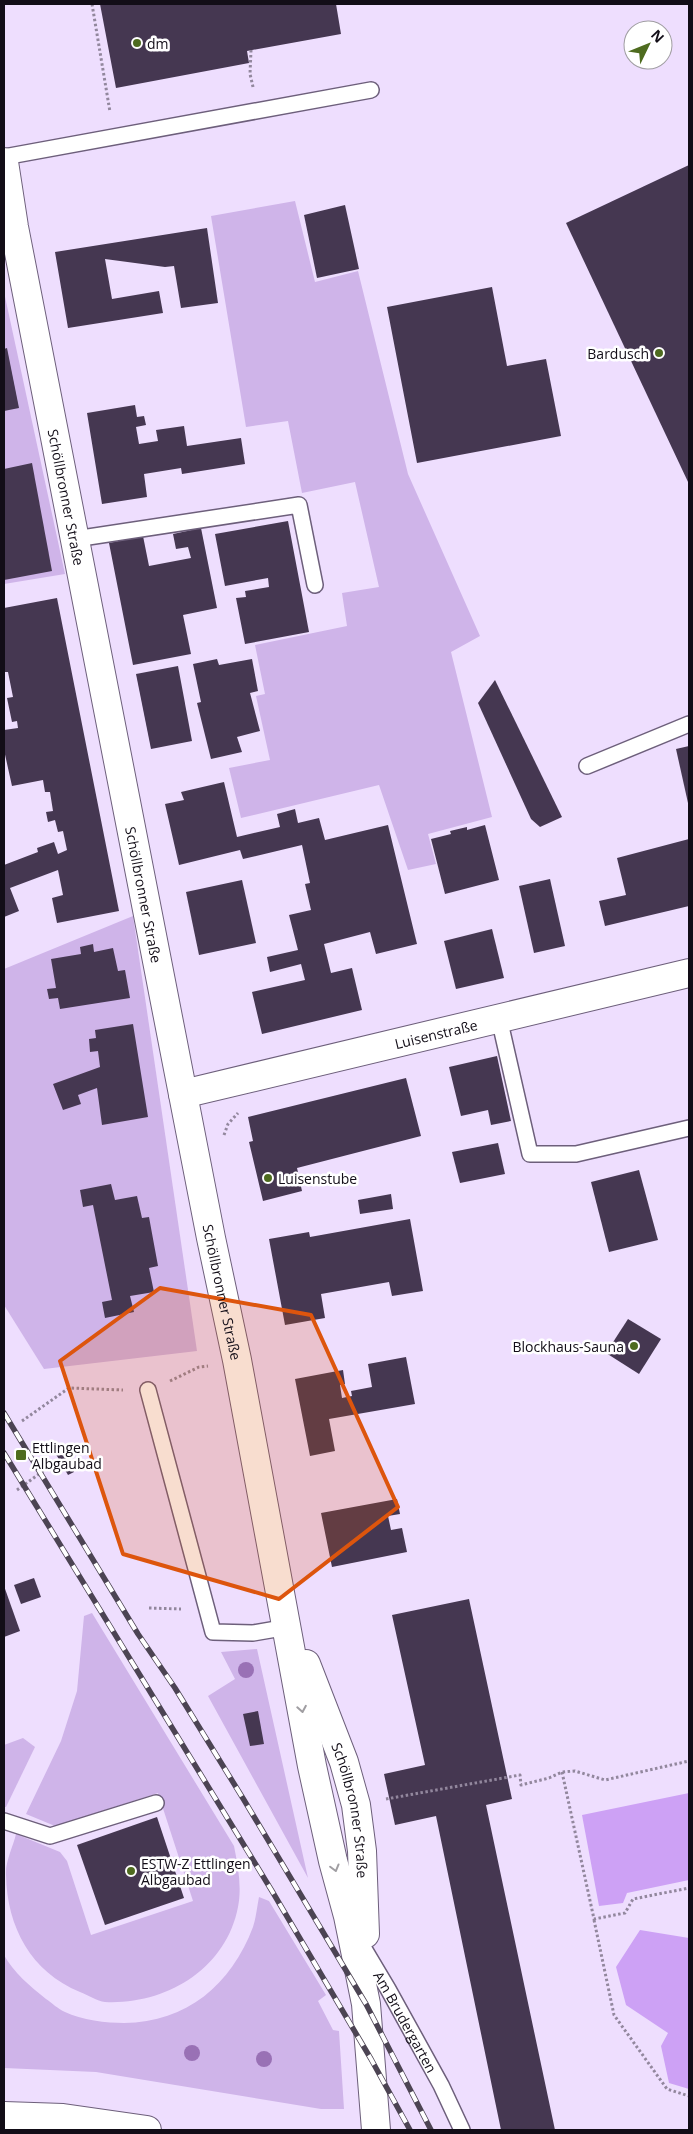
<svg xmlns="http://www.w3.org/2000/svg" width="693" height="2134" font-family="'Open Sans',sans-serif">
<rect width="100%" height="100%" fill="#eedefe"/>
<g fill="#cfb4e9">
<polygon points="295,201 315,282 358,271 408,474 480,636 451,652 492,817 428,834 436,864 408,870 379,785 241,818 229,768 270,760 256,696 265,694 255,645 347,626 342,593 379,587 355,482 302,493 288,421 246,427 211,216"/>
<polygon points="4,292 65,574 4,584"/>
<polygon points="133,916 197,1351 44,1369 4,1305 4,969"/>
<path d="M92 1613 234 1846C238 1866 242 1887 238 1907 226 1969 166 2005 105 2002 97 2001 88 1995 80 1992 31 1972 7 1927 6 1875 5 1862 13 1847 16 1834L60 1852 67 1861 91 1935 193 1901 158 1793 55 1826 26 1814 61 1741 77 1691 84 1616Z"/>
<polygon points="257,1649 308,1878 208,1696 235,1679 221,1652"/>
<polygon points="23,1738 35,1747 6,1807 4,1807 4,1745"/>
<path d="M259 1897 269 1901 326 1995 318 2001 333 2030 339 2031 344 2109H321L96 2072 4 2068V1955C13 1972 31 1987 46 1999 52 2003 58 2009 65 2012 81 2020 107 2023 124 2023 187 2022 231 1985 253 1927 256 1918 257 1907 259 1897Z"/>
</g>
<g fill="#cda1f5">
<polygon points="689,1793 689,1880 627,1893 623,1903 599,1906 582,1815"/>
<polygon points="640,1930 689,1938 689,2089 669,2083 661,2046 668,2033 626,2005 616,1967"/>
</g>
<g fill="#453751">
<polygon points="100,4 336,4 341,34 247,51 249,63 116,88"/>
<polygon points="689,165 689,484 566,223"/>
<polygon points="345,205 359,269 317,278 304,215"/>
<polygon points="207,228 218,303 181,308 174,266 165,267 105,259 112,299 159,291 163,313 68,328 55,252"/>
<polygon points="492,287 507,366 546,359 561,436 417,463 387,307"/>
<polygon points="7,348 19,408 4,411 4,349"/>
<polygon points="135,405 137,417 144,416 146,425 136,427 139,444 158,441 156,430 184,426 187,446 241,438 245,464 182,474 181,468 144,474 147,497 102,504 87,413"/>
<polygon points="32,463 52,571 4,580 4,469"/>
<polygon points="288,521 309,632 245,644 236,598 246,597 245,591 269,587 268,578 225,586 215,534"/>
<polygon points="201,528 217,608 183,615 191,654 133,665 109,543 143,536 149,566 191,558 188,547 176,549 173,534"/>
<polygon points="57,598 119,911 57,923 52,898 63,895 58,870 10,888 19,911 4,917 4,865 38,852 37,848 54,842 58,854 67,850 63,831 58,832 55,820 48,822 46,812 53,811 50,792 45,792 43,780 12,786 4,750 4,730 18,728 17,721 12,722 7,698 13,697 8,672 4,672 4,608"/>
<polygon points="217,659 219,665 252,659 258,691 250,693 260,731 237,737 242,752 211,759 197,703 201,702 193,664"/>
<polygon points="178,666 192,741 151,749 136,674"/>
<polygon points="495,680 562,817 540,827 531,819 478,703"/>
<polygon points="689,746 689,803 688,803 676,749"/>
<polygon points="224,782 237,837 280,827 277,814 295,809 298,823 319,818 325,840 388,825 417,944 376,954 370,932 324,944 331,973 352,968 362,1010 262,1034 252,992 305,980 301,964 270,972 267,957 298,950 289,915 311,910 305,884 310,883 302,845 243,859 240,850 179,865 165,804 184,800 181,792"/>
<polygon points="485,825 499,880 445,894 431,839 451,834 450,831 467,827 467,830"/>
<polygon points="689,839 689,906 605,926 599,901 626,895 617,858"/>
<polygon points="550,879 565,946 534,953 519,886"/>
<polygon points="242,880 256,943 199,955 186,892"/>
<polygon points="492,929 504,978 456,989 444,941"/>
<polygon points="93,944 94,952 113,948 118,971 125,970 130,998 60,1009 58,998 49,999 47,989 56,988 51,959 81,954 80,947"/>
<polygon points="133,1024 148,1117 102,1125 97,1088 78,1095 81,1104 63,1110 53,1084 100,1067 98,1051 90,1052 89,1039 96,1038 95,1030"/>
<polygon points="497,1056 511,1121 491,1125 488,1110 461,1116 449,1067"/>
<polygon points="406,1078 421,1136 297,1168 302,1191 263,1201 249,1142 253,1141 248,1117"/>
<polygon points="498,1143 505,1174 460,1183 452,1152"/>
<polygon points="639,1170 658,1240 609,1252 591,1182"/>
<polygon points="111,1184 115,1200 137,1196 142,1218 149,1217 158,1266 149,1268 154,1292 130,1296 134,1312 105,1318 102,1302 112,1300 93,1205 83,1207 80,1190"/>
<polygon points="391,1194 393,1209 360,1214 358,1200"/>
<polygon points="410,1219 423,1291 392,1296 389,1282 321,1294 325,1318 285,1325 269,1239 309,1232 310,1237"/>
<polygon points="628,1319 661,1339 639,1374 606,1353"/>
<polygon points="406,1357 415,1404 329,1419 335,1451 310,1456 295,1379 343,1370 345,1384 340,1385 342,1398 352,1396 351,1391 372,1387 368,1364"/>
<polygon points="58,1446 74,1472 68,1475 53,1449"/>
<polygon points="397,1499 400,1514 388,1516 391,1530 402,1528 407,1552 332,1567 321,1513"/>
<polygon points="34,1578 41,1597 21,1604 14,1585"/>
<polygon points="4,1586 20,1631 4,1637"/>
<polygon points="469,1599 512,1799 486,1805 555,2130 501,2130 436,1816 395,1825 384,1774 425,1765 392,1615"/>
<polygon points="258,1711 264,1744 250,1746 243,1714"/>
<polygon points="157,1817 184,1898 105,1925 77,1845"/>
</g>
<g fill="none" stroke-linecap="round" stroke-linejoin="round">
<g stroke="#6d5f7b" stroke-width="18">
<g id="lane">
<polyline points="4,157 371,90"/>
<polyline points="75,539 299,505 315,585"/>
<polyline points="587,766 689,724"/>
<polyline points="499,1018 530,1154 576,1154 689,1128"/>
<polyline points="148,1390 213,1632 253,1633 288,1627"/>
<polyline points="4,1821 50,1836 156,1803"/>
<path id="s1" d="M363 1947 388 1989 441 2085 462 2130"/>
</g>
</g>
<g stroke="#6d5f7b" stroke-width="30">
<g id="secondary">
<path id="s2" d="M4 162 14 227 211 1238 237 1360 312 1766 333 1861 348 1916 366 2004 376 2130"/>
<path id="s3" d="M183 1094 689 973"/>
<path id="s4" d="M306 1664 344 1762 356 1805 362 1851 365 1934"/>
<polyline points="4,2116 63,2118 147,2130"/>
</g>
</g>
<g stroke="#92879d" stroke-width="3" stroke-dasharray="2.5 2.5" stroke-linecap="butt">
<polyline points="92,4 110,112"/>
<polyline points="251,50 250,74 253,87"/>
<polyline points="224,1135 228,1124 238,1113"/>
<polyline points="170,1381 199,1367 208,1366"/>
<polyline points="22,1421 69,1388 123,1390"/>
<polyline points="17,1490 50,1466"/>
<polyline points="149,1608 181,1609"/>
<polyline points="562,1772 594,1919 625,1913 633,1899 689,1888"/>
<polyline points="386,1799 520,1775 521,1785 549,1778 562,1772 575,1771 605,1780 689,1761"/>
<polyline points="594,1920 614,2015 667,2089 689,2096"/>
</g>
<use href="#lane" stroke="#fff" stroke-width="15"/>
<use href="#secondary" stroke="#fff" stroke-width="28"/>
<g stroke="#4c4453" stroke-width="5.5">
<g id="rail">
<polyline points="4,1413 138,1634 175,1688 244,1800 366,2004 431,2130"/>
<polyline points="4,1453 272,1891 371,2059 410,2130"/>
</g>
</g>
<use href="#rail" stroke="#fff" stroke-width="4" stroke-dasharray="11" stroke-linecap="butt"/>
</g>
<g fill="#9971b5">
<circle cx="246" cy="1670" r="8"/>
<circle cx="192" cy="2053" r="8"/>
<circle cx="264" cy="2059" r="8"/>
</g>
<defs><path id="oneway-chevron" d="M-2-3.5L2.5 0L-2 3.5" fill="none" stroke-width="1.6" stroke-linecap="round" stroke-linejoin="round" transform="scale(1.25)"/></defs>
<g stroke="#a09ea2">
<use href="#oneway-chevron" transform="translate(302 1709) rotate(80)"/>
<use href="#oneway-chevron" transform="translate(335 1868) rotate(75)"/>
</g>
<path fill="#dd550d" fill-opacity="0.2" stroke="#dd550d" stroke-width="4" stroke-linejoin="round" d="M160 1288 311 1315 398 1507 279 1599 123 1554 60 1361Z"/>
<g fill="#4e6b1f" stroke="#fff" stroke-width="2">
<circle cx="137" cy="43" r="5"/>
<circle cx="659" cy="353" r="5"/>
<circle cx="268" cy="1178" r="5"/>
<circle cx="634" cy="1346" r="5"/>
<rect x="15" y="1449" width="12" height="12" rx="2.5"/>
<circle cx="131" cy="1871" r="5"/>
</g>
<g text-anchor="middle" dominant-baseline="central" stroke-width="5" stroke-linejoin="round" paint-order="stroke">
<g font-size="14" fill="#120d17" stroke="#fff" text-anchor="start">
<text x="147" y="43">dm</text>
<text x="649" y="353" text-anchor="end">Bardusch</text>
<text x="278" y="1178">Luisenstube</text>
<text x="624" y="1346" text-anchor="end">Blockhaus-Sauna</text>
<text x="32" y="1447">Ettlingen<tspan x="32" dy="16">Albgaubad</tspan></text>
<text x="141" y="1863">ESTW-Z Ettlingen<tspan x="141" dy="16">Albgaubad</tspan></text>
</g>
<g font-size="14" fill="#120d17" stroke="#fff">
<text stroke="none"><textPath href="#s2" startOffset="341">Schöllbronner Straße</textPath></text>
<text stroke="none"><textPath href="#s2" startOffset="746">Schöllbronner Straße</textPath></text>
<text stroke="none"><textPath href="#s3" startOffset="260">Luisenstraße</textPath></text>
<text stroke="none"><textPath href="#s2" startOffset="1151">Schöllbronner Straße</textPath></text>
<text stroke="none"><textPath href="#s4" startOffset="154">Schöllbronner Straße</textPath></text>
<text stroke="none"><textPath href="#s1" startOffset="86">Am Brudergarten</textPath></text>
</g>
</g>
<rect width="693" height="2134" fill="none" stroke="#120d17" stroke-width="10"/>
<g transform="translate(648 45) rotate(47)"><circle r="24" fill="#ffffff" stroke="#a09ea2"/>
<path d="M0-4L9 19L0 12L-9 19Z" fill="#4e6b1f"/>
<text y="-8" font-size="14" font-weight="bold" text-anchor="middle" fill="#120d17">N</text>
</g>
</svg>
